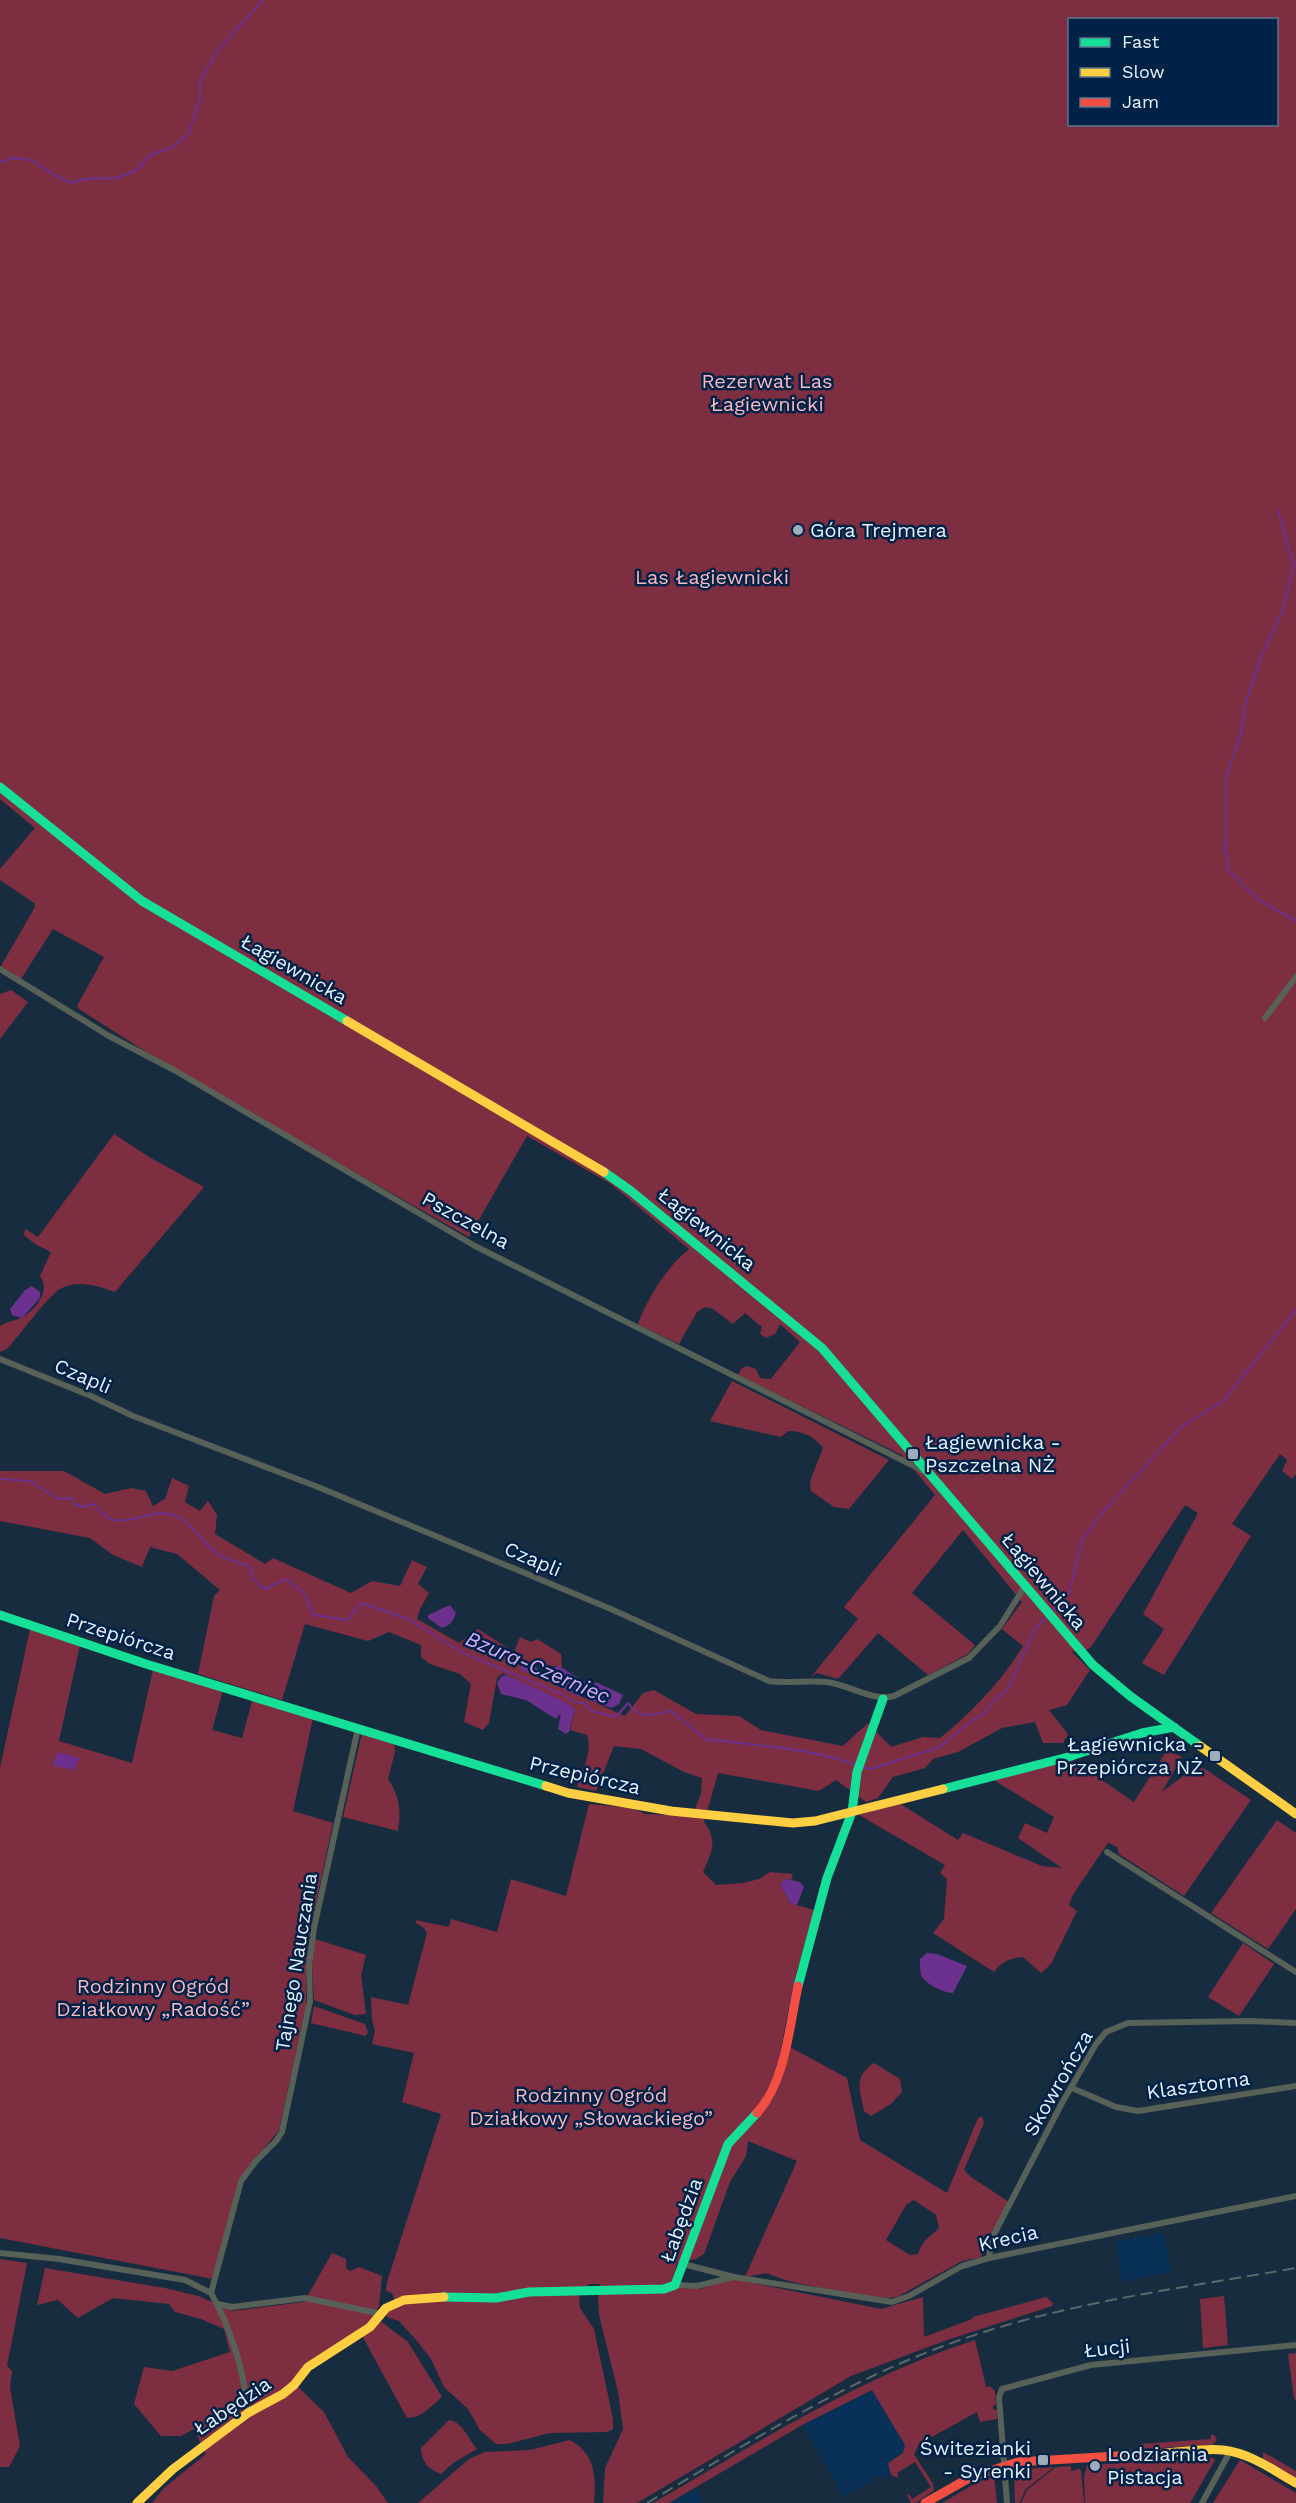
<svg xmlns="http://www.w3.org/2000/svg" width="1296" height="2503" font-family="'Work Sans',sans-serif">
<rect width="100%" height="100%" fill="#182c40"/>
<g fill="#093157">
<polygon points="1164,2233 1171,2272 1122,2282 1116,2241"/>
<polygon points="872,2390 904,2441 905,2451 888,2463 891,2475 889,2477 885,2479 882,2475 844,2497 802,2425"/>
<polygon points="695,2489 703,2503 669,2503"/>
</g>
<g fill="#7e2e41" fill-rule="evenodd">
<path d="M0 0H1296V1474L1292 1479 1282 1471 1287 1460 1280 1454 1232 1524 1251 1536 1164 1675 1142 1663 1164 1629 1143 1614 1198 1513 1185 1505 1091 1647 1086 1650 1085 1649 1072 1652 1090 1670 1067 1705 1049 1710 1068 1734 1063 1743H1043L1035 1722 1002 1728 958 1752 933 1759 925 1768 893 1777 878 1798 866 1802 836 1780 819 1791 718 1773 704 1822C718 1841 712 1852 703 1872L716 1885 743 1883 759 1879 770 1872 793 1874 791 1880 786 1879 780 1884 790 1903 814 1910 793 1986 777 2069 758 2108V2118C777 2101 785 2071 790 2047L847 2078 860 2140 947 2193 978 2118 982 2116 984 2123 964 2170 971 2177 1009 2202 985 2243 981 2257 962 2261 897 2297 886 2298 835 2291 788 2281 766 2273 745 2277 797 2161 748 2141 746 2156 730 2182 704 2254 696 2259 677 2263 673 2280 679 2288 699 2289 733 2279 881 2309 923 2297 924 2337 972 2319 973 2317 1046 2297 1053 2303 1052 2306 947 2340 851 2376 637 2503H603L605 2468 623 2429 618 2392 599 2315 598 2296 600 2284H589L579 2295 580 2308 594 2329 613 2419V2429L607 2432 550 2433 507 2444H496L480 2430 468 2409 444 2387 431 2359 417 2341 399 2321 387 2317 385 2312 395 2301 392 2293 386 2291 387 2282 441 2114 402 2102 414 2053 372 2044 375 2030 372 2020 371 1997 408 2005 427 1933 424 1928 416 1923V1920L449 1927 451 1919 497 1932 511 1879 566 1896 589 1804 633 1808 645 1814 692 1816 701 1794 702 1778 684 1772 641 1749 614 1746 596 1791 577 1787C582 1771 593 1752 587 1735L570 1730 575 1709 503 1673 497 1678 489 1723 483 1730 464 1722 471 1684 460 1674 430 1664 421 1657V1645L389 1632 368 1641 305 1624 282 1700 198 1674 214 1596 220 1590 177 1554 150 1547 142 1567 113 1555 90 1538 0 1521V1471H64L105 1494 131 1488 146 1491 153 1506 165 1499 172 1478 189 1486 185 1502 200 1511 208 1501 217 1515 215 1534 265 1564 273 1558 351 1593 372 1581 400 1586 412 1560 427 1567 418 1584 429 1593 420 1609 417 1619 459 1643 478 1629 514 1652 520 1637 531 1642 537 1639 561 1654 562 1667 530 1663 527 1672 625 1716 643 1693 654 1690 696 1714 739 1716 761 1730 843 1746 868 1723 891 1747 923 1737 940 1738C973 1711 1001 1682 1023 1646L1002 1629 1022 1602 963 1530 912 1593 975 1645 968 1654 928 1675 878 1633 838 1679 817 1673 811 1677 858 1619 844 1607 935 1495 902 1455 738 1375 742 1368 747 1366 756 1369 760 1378 771 1379 800 1342 780 1324 775 1334 766 1338 760 1334 762 1327 745 1313 733 1324 713 1309 705 1307 697 1312 679 1344 639 1325 638 1323C649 1296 666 1268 689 1249L611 1184 527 1136 469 1237 176 1071 79 1009 77 1006 104 957 53 929 21 979 1 966 35 907 34 903 0 880V869L35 828 0 799ZM1070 20H1276V124H1070ZM914 2200 936 2215 939 2228C928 2239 924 2238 918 2254L910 2255 886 2240 906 2205Z"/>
<polygon points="11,990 28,1002 0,1039 0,994"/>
<path d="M114 1134 149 1157 204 1187 115 1292C99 1286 76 1279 60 1289 47 1297 19 1336 7 1349L0 1352V1326C7 1321 16 1321 23 1317 36 1309 51 1290 40 1276L51 1252 35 1244 24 1235 25 1229 38 1237Z"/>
<path d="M732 1381 889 1460 849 1509 834 1507 811 1491 810 1481 823 1448C814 1436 803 1431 788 1431L781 1437 710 1421Z"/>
<polygon points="30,1629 80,1645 59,1741 132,1763 153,1670 223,1690 212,1730 242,1738 253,1698 313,1718 293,1811 333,1823 310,1931 306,1966 306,2006 279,2130 238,2181 213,2279 0,2238 0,1768"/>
<path d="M362 1733 394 1741 395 1752 388 1779C400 1797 401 1810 398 1831L343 1817Z"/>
<path d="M1167 1750 1182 1757 1162 1792 1195 1767 1205 1769 1251 1800 1184 1896 1119 1854 1117 1847 1108 1843 1074 1893 1069 1905 1077 1911 1051 1964 1041 1973 1023 1957C1011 1958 1002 1961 994 1972L933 1933 944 1919 947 1879 940 1873 945 1865 859 1815 899 1803 958 1840 963 1833 1042 1866 1062 1868 1018 1838 1025 1823 1047 1833 1054 1817 992 1779 1071 1759 1134 1802Z"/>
<polygon points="1277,1820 1296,1833 1296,1909 1268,1949 1211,1913"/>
<polygon points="315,1939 366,1955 361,1975 366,2014 355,2015 314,2000 312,1965"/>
<polygon points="1243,1943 1274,1964 1239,2016 1208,1997"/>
<polygon points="314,2006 365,2024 368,2032 366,2036 311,2023"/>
<path d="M874 2063 900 2079 902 2092 891 2104 871 2116 864 2111C860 2089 853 2077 874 2063Z"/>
<path d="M332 2253 346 2259V2268L350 2271 359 2267 382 2276 379 2306 374 2316 408 2342 442 2397C431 2406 422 2418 407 2418L360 2332 318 2357 297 2386 324 2412 348 2457 376 2486 388 2503H152L164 2488 206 2454 194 2429 181 2436H161L134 2404 144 2367 172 2371 230 2352 224 2329 201 2319 175 2312 169 2304 113 2298 78 2318 58 2300 37 2305 45 2268 165 2288 198 2296 233 2311 304 2302Z"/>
<polygon points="0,2259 27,2263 7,2366 12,2371 10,2387 20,2446 9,2467 0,2467"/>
<polygon points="1224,2296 1228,2345 1203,2348 1200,2299"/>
<path d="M975 2340 986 2387 990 2386 995 2391 996 2405 993 2406V2409L997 2410V2419L980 2422 977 2412 919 2444 914 2454 933 2484 934 2490 916 2503H911L907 2495 909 2494 912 2499 931 2487 915 2462 897 2473 899 2478 891 2475 888 2463 903 2453 905 2445 872 2390 802 2425 669 2503H653C757 2443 860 2377 975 2340Z"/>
<polygon points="1296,2353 1296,2400 1294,2398 1288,2354"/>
<path d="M449 2420C463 2422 468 2439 477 2449L453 2463 441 2474C429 2470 421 2461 421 2448Z"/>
<polygon points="1211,2434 1215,2436 1217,2440 1212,2445 1144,2449 1140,2448 1139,2444 1211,2439"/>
<path d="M570 2440C596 2454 596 2478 594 2503H418L469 2459 485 2452 530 2450Z"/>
<polygon points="1263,2452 1296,2471 1296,2479 1263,2460"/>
<polygon points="1213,2458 1215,2460 1190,2503 1085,2503 1084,2477 1087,2465"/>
<polygon points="1240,2460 1296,2493 1296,2503 1213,2503"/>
<polygon points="1071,2466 1071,2471 1077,2470 1077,2468 1081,2470 1084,2503 1021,2503 1027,2490 1056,2467"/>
<polygon points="1054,2467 1026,2489 1019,2503 1015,2503 1014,2470"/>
<polygon points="994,2476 997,2503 942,2503 976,2483"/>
</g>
<g fill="#6c318e">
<polygon points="32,1286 40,1292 40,1298 22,1318 12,1315 10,1309 25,1290"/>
<path d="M1022 1551C1030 1554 1033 1559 1032 1567L1028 1571 1016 1560V1553Z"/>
<path d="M450 1605 456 1613C453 1621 451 1625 442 1628L428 1618V1615Z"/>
<polygon points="527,1661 541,1671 539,1677 521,1670 520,1666"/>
<polygon points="559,1666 588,1684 579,1697 545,1680 544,1677 555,1667"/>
<polygon points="506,1675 558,1698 575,1709 569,1732 566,1734 558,1729 561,1713 556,1719 526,1700 501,1694 497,1683 502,1676"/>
<path d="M596 1682 623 1695 619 1704 612 1708C601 1704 593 1704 585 1696Z"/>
<polygon points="58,1752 79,1758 75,1770 54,1766 53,1763"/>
<polygon points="786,1879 800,1882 804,1887 797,1905 790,1903 780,1884"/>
<path d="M927 1953 937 1954 967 1966 953 1993C944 1993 925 1984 921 1975 920 1971 920 1963 920 1959Z"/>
</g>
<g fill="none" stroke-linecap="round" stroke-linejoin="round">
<g stroke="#6c318e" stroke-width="2">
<polyline points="0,162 14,158 31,160 56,176 72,183 84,179 117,178 137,170 150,155 173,147 189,133 200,99 200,81 218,50 263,0"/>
<polyline points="1278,510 1294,566 1282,612 1261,657 1245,705 1241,734 1226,776 1226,842 1223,849 1227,854 1228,870 1257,899 1296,921"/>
<path d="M0 1479 30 1481 58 1499 72 1498 75 1504 82 1507 94 1504C98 1507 99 1511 103 1514 120 1531 149 1509 170 1514 193 1520 200 1543 219 1555 228 1560 240 1563 250 1566L253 1579 265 1589 286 1579 303 1592 314 1615 347 1620 361 1603 408 1619 463 1653 562 1694 574 1702 584 1703 592 1711 616 1717 628 1703C639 1720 654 1715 671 1711L707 1740C722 1739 734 1743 749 1744 787 1749 819 1751 856 1765"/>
<polyline points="1052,1611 1069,1593 1082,1540 1102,1513 1181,1427 1223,1401 1296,1310"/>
<polyline points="861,1767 870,1769 940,1747 970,1722 985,1713 993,1701 1008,1689 1034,1630 1048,1615"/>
</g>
<g stroke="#576157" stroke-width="6">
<polyline points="0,969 109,1036 174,1070 475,1246 924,1471"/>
<polyline points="1265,1018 1296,977"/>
<path d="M0 1359 91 1396 133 1416 318 1487 611 1609 769 1681C788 1684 806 1680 826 1682 848 1684 872 1702 894 1696L969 1658 1000 1626 1025 1586"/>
<polyline points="1107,1852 1296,1972"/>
<polyline points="1072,2088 1116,2107 1138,2111 1296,2086"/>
<path d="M0 2253 59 2259 185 2280 211 2293C231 2329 244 2371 248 2413"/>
<polyline points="989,2258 991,2240 1062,2103 1096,2044 1106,2032 1128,2023 1250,2021 1296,2023"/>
<polyline points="734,2277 892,2302 909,2296 962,2266 989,2258 1296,2196"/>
<polyline points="675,2285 697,2286 734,2277 683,2264"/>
<polyline points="211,2293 241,2181 256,2161 276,2141 282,2132 310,2001 309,1966 314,1928 358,1728"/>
<polyline points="218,2304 232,2307 305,2298 382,2314"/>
<polyline points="1007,2503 999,2397 1002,2389 1091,2365 1296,2345"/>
<polyline points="1202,2503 1231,2450"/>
</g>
<g stroke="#16e098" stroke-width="9">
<polyline points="0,787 142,901 347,1021"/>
<polyline points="604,1172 631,1191 822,1348 1093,1665 1130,1696 1200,1746"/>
<polyline points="0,1615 146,1664 546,1786"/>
<polyline points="943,1789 1068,1757 1142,1733 1174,1727"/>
<polyline points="798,1986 827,1878 852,1812 857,1772 883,1699"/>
<polyline points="444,2297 496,2298 529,2292 664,2289 675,2285 728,2144 757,2113"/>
</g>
<g stroke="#ffcf43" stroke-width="9">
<polyline points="347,1021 604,1172"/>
<polyline points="1200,1746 1296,1814"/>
<polyline points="546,1786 568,1793 671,1811 793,1823 815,1821 943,1789"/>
<path d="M1166 2453C1185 2452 1204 2448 1223 2450 1250 2453 1273 2470 1296 2483"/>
<polyline points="137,2503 173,2469 248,2413 283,2394 294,2385 308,2367 370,2327 386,2308 404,2300 444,2297"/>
</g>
<g stroke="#f24e42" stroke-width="9">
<path d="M757 2113C786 2081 789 2027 798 1986"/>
<polyline points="925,2503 971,2477 1018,2462 1166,2453"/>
</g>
<path stroke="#5d6869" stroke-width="2" stroke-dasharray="12 6" stroke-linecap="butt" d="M647 2503C748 2443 848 2379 960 2340 1068 2302 1183 2288 1296 2268"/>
</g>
<g fill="#9facbb" stroke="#002246" stroke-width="2">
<circle cx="798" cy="530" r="6"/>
<rect x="907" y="1448" width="12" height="12" rx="3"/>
<rect x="1209" y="1750" width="12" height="12" rx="3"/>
<rect x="1037" y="2454" width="12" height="12" rx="3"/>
<circle cx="1095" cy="2466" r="6"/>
</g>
<g text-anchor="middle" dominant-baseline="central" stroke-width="5" stroke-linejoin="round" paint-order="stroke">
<g font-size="20" fill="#fbb8bf" stroke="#002246">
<text x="767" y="381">Rezerwat Las<tspan x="767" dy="23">Łagiewnicki</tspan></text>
<text x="712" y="577">Las Łagiewnicki</text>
<text x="153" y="1986">Rodzinny Ogród<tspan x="153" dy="23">Działkowy „Radość”</tspan></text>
<text x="591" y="2095">Rodzinny Ogród<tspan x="591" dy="23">Działkowy „Słowackiego”</tspan></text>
</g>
<g font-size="20" fill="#e7f1fd" stroke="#002246" text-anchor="start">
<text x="810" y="530">Góra Trejmera</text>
<text x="925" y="1442">Łagiewnicka -<tspan x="925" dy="23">Pszczelna NŻ</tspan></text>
<text x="1203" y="1744" text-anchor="end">Łagiewnicka -<tspan x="1203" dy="23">Przepiórcza NŻ</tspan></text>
<text x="1031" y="2448" text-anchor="end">Świtezianki<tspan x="1031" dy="23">- Syrenki</tspan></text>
<text x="1107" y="2454">Lodziarnia<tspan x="1107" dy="23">Pistacja</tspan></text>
</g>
<g font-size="20" fill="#e7f1fd" stroke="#002246">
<text transform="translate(294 969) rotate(30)">Łagiewnicka</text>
<text transform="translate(466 1220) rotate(29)">Pszczelna</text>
<text transform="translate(707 1229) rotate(39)">Łagiewnicka</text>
<text transform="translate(83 1376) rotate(23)">Czapli</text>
<text transform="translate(533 1559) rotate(23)">Czapli</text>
<text transform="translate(1044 1581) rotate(50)">Łagiewnicka</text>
<text transform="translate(121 1636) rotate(18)">Przepiórcza</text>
<text transform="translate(585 1775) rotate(13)">Przepiórcza</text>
<text transform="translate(296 1962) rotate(-81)">Tajnego Nauczania</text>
<text transform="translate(1058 2083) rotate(-60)">Skowrończa</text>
<text transform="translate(1198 2085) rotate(-8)">Klasztorna</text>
<text transform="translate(681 2220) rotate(-70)">Łabędzia</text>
<text transform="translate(1008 2238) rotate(-13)">Krecia</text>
<text transform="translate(1107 2348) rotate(-6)">Łucji</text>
<text transform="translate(232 2406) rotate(-34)">Łabędzia</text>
</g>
<g font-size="21" font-style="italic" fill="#daaaf7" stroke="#002246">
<text transform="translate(538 1667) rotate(23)">Bzura-Czerniec</text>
</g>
</g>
<rect x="1068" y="18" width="210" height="108" fill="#002246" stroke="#5c758f" stroke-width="1.5"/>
<rect x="1080" y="38" width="30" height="9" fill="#16e098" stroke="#5c758f" stroke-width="1.5"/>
<text x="1122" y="48" font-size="18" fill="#e7f1fd">Fast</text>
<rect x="1080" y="68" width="30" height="9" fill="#ffcf43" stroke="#5c758f" stroke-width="1.5"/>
<text x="1122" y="78" font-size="18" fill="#e7f1fd">Slow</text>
<rect x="1080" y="98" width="30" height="9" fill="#f24e42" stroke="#5c758f" stroke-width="1.5"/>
<text x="1122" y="108" font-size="18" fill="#e7f1fd">Jam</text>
</svg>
